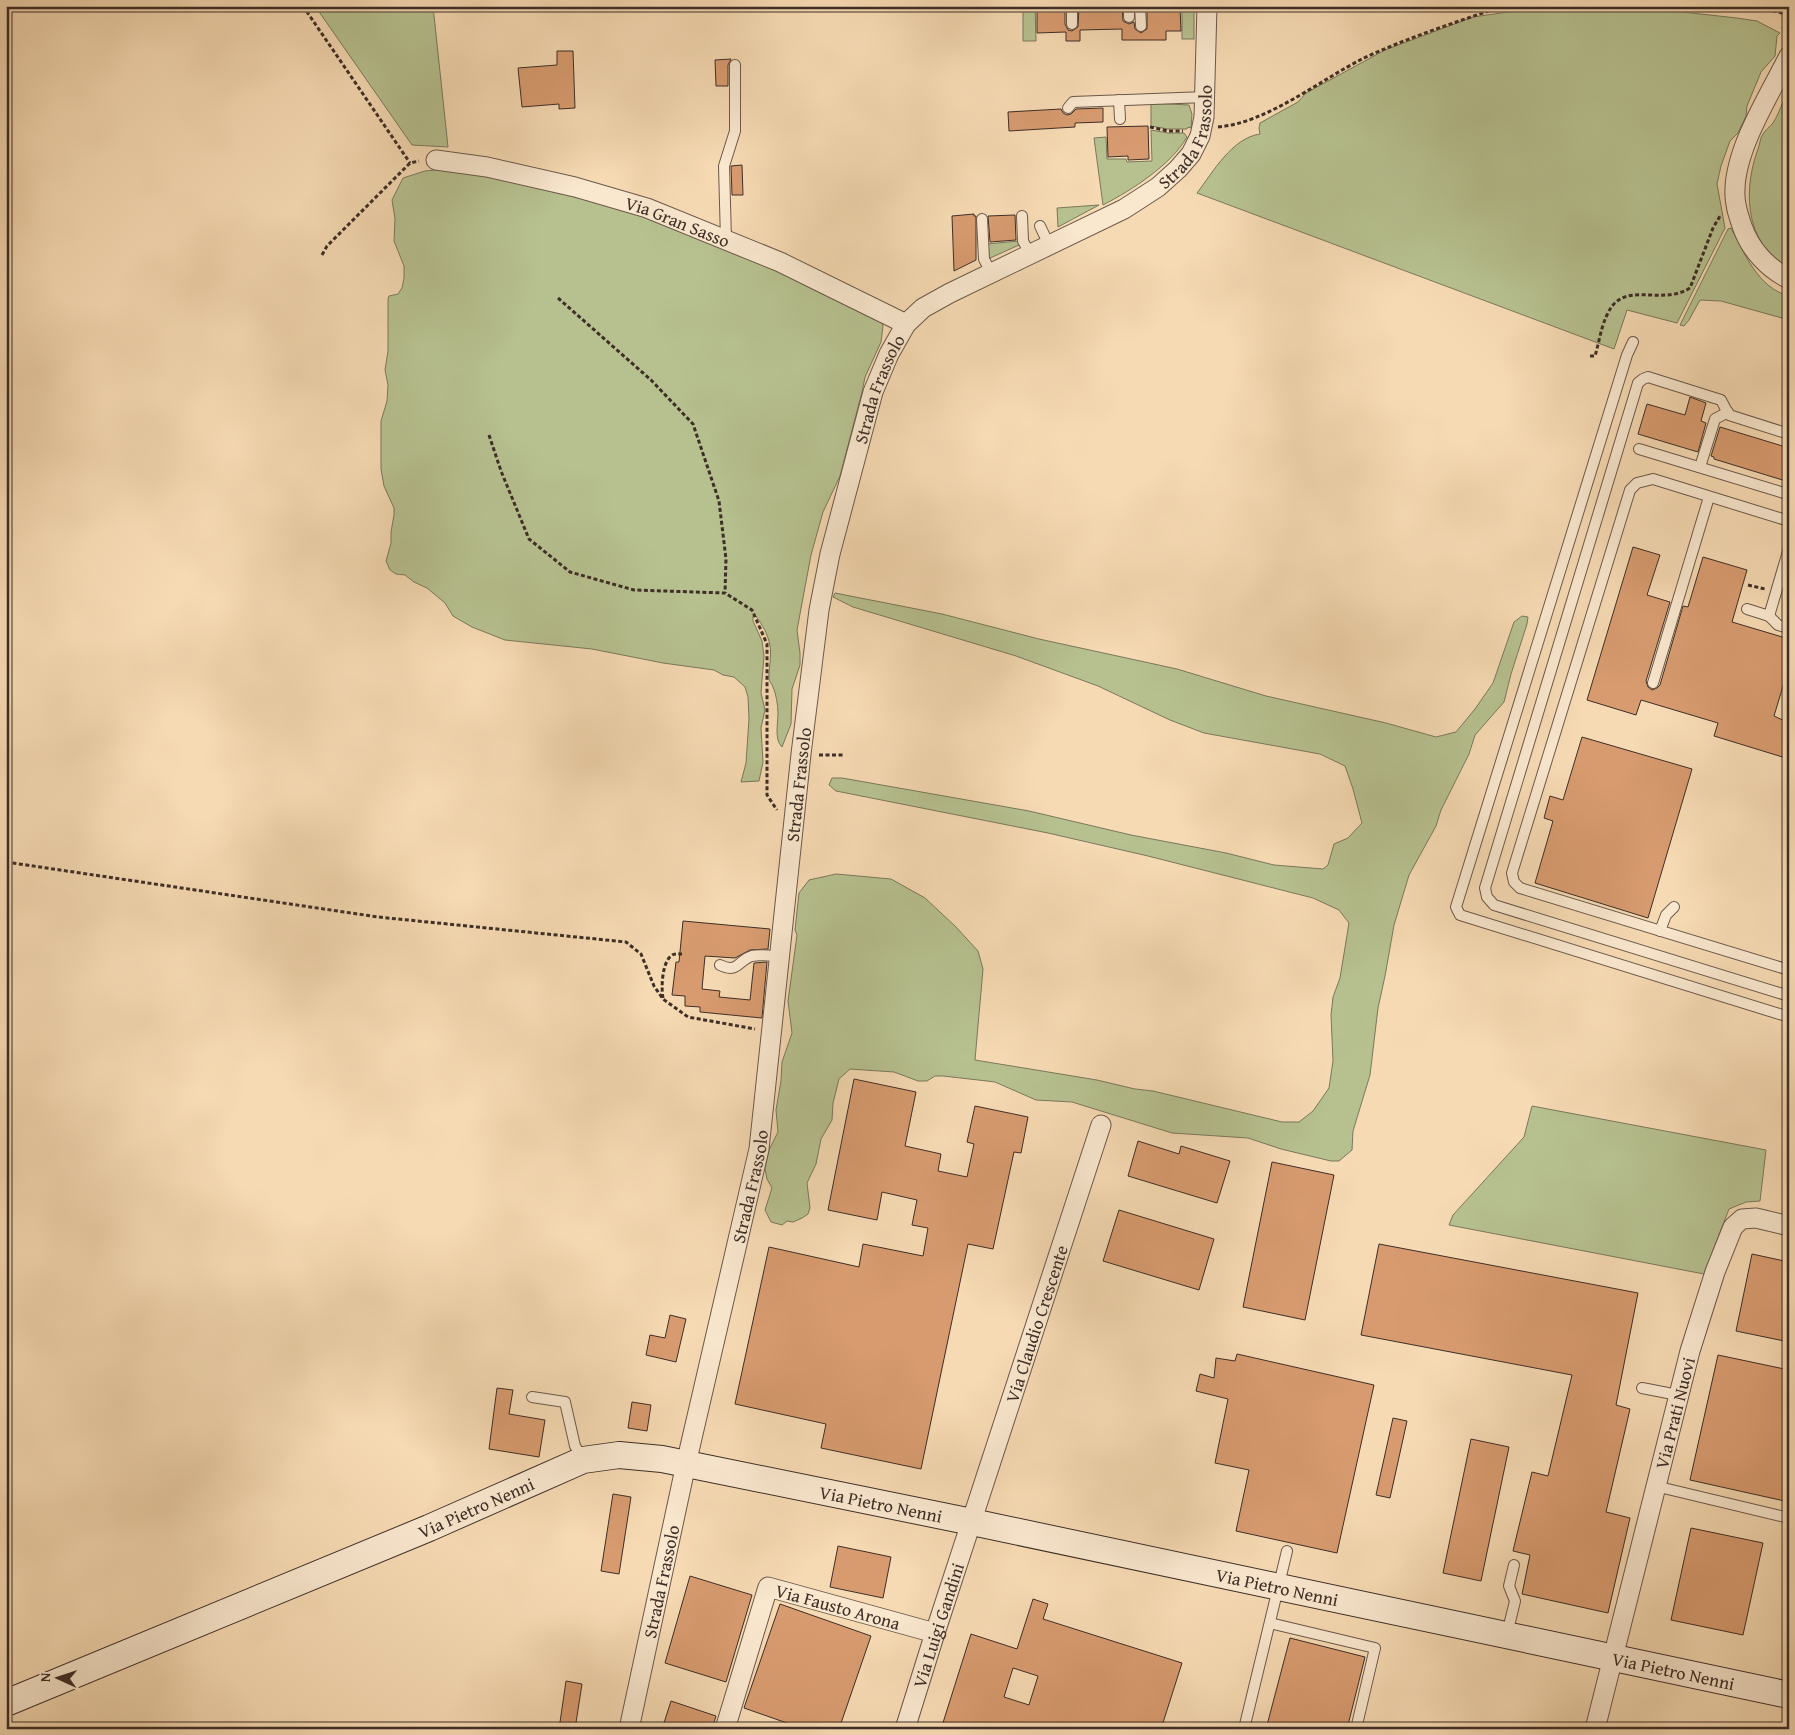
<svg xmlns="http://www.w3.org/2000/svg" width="1795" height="1735" font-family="'Gentium Book Plus',serif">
<rect width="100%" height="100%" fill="#f6dab3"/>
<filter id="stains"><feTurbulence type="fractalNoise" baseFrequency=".004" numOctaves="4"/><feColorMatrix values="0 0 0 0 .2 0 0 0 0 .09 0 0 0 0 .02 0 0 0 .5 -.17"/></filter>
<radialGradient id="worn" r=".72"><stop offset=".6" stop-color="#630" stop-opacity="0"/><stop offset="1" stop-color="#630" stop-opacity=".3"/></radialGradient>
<g fill="#b7c190" stroke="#7a785c">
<polygon points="315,6 433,6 448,147 412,145"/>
<polygon points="1023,6 1035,6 1036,41 1023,41"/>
<rect x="1182" y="6" width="12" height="33"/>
<path d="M1550 6H1597L1673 11 1737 18 1757 21 1780 33 1777 36 1775 56 1761 72 1747 106 1746 116 1738 133 1730 141 1721 166 1717 184 1725 228 1677 323 1627 310 1614 349 1197 193C1213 172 1232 138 1260 134L1259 128 1260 123 1298 102 1306 93 1385 50 1473 17Z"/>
<path d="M1789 84V267C1744 244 1743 190 1758 149 1760 144 1760 138 1763 134 1765 130 1770 127 1773 123 1780 112 1785 96 1789 84Z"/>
<polygon points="1151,103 1189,105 1192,114 1191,128 1188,127 1187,129 1168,129 1151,126"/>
<path d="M1151 130 1168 133H1184L1187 137C1171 165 1132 190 1103 205L1094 138 1106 137 1107 159H1126L1127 162 1152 161Z"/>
<path d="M454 168 618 206 767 263 880 316 883 326 881 342 865 377 862 392 840 476 823 512 811 555 797 630 800 653V665L792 689 791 724 782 747C774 739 778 724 778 713 778 705 776 694 773 687 772 684 770 682 769 680 768 673 772 655 770 646 768 634 762 624 755 615L753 616V621L762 641 764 656 761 693 765 710 761 728 763 762 759 781 741 782 746 763 749 719 748 697 745 687 734 677 723 675 714 670 663 663 592 649 505 640 472 627 453 616 445 603 427 588 414 582 405 575 396 574 390 570 386 561 391 543V532L394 515V508L384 486 381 469V421L387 401 388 385 385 370 388 351V299L389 296 398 294 402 288 404 278V266L394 241 395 219 392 200 403 178 425 171Z"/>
<polygon points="1099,205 1058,227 1057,208"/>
<path d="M1731 228C1745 254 1758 288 1789 296V320L1721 301 1700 300 1689 320 1684 326 1680 325 1728 229Z"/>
<polygon points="1019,241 1019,245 988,259 987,244"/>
<polygon points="835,593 942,614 1039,639 1177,669 1266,696 1386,723 1436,737 1456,732 1475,709 1493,683 1514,622 1522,616 1528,617 1527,624 1511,674 1504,702 1475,735 1469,754 1441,810 1436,826 1409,875 1394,925 1385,976 1378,1008 1370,1075 1353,1131 1352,1150 1339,1161 1331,1161 1281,1149 1248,1138 1172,1133 1072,1102 1036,1100 995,1082 987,1081 943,1076 935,1076 927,1081 918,1081 894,1072 850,1069 839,1079 833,1103 832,1120 821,1139 816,1164 807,1183 810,1208 808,1214 802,1218 793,1222 787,1221 782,1225 771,1222 765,1210 772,1188 767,1179 765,1169 769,1150 778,1132 776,1110 781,1081 782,1062 792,1033 788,1001 797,935 795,930 799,893 809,880 836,874 891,879 925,898 956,927 978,951 983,969 975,1060 1097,1080 1135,1089 1153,1091 1282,1122 1299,1122 1313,1111 1329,1088 1333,1061 1331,1015 1333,997 1340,978 1349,923 1339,910 1313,898 1148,856 1048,833 836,791 829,785 832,778 842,778 1029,811 1131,835 1226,853 1274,865 1323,869 1328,865 1334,844 1348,838 1362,823 1353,789 1345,766 1320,754 1204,733 1170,720 1098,686 1016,656 853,607 833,597"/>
<polygon points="1532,1106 1766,1150 1760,1201 1746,1202 1729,1209 1704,1274 1449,1225 1453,1215 1524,1137"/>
</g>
<g fill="#d79b6f" stroke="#3e2e27" fill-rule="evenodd">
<polygon points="1037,6 1065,6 1065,24 1068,30 1072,31 1078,27 1079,6 1122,6 1123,21 1129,24 1134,22 1135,29 1141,33 1147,29 1147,6 1180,6 1181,31 1166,31 1166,40 1122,40 1122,29 1080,30 1080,41 1066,41 1066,32 1037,33"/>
<polygon points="557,51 573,51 575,108 559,109 559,104 522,107 518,68 557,65"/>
<polygon points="731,59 728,65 728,86 716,86 715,60"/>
<polygon points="1103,108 1103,122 1075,123 1075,127 1009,131 1008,112 1061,109 1063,113 1067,115 1071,114 1076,109"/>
<polygon points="1148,126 1149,159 1128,160 1128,156 1108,157 1107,127"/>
<polygon points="742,165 743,195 732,195 731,166"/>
<polygon points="974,214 974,216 976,216 976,260 954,271 952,216"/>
<polygon points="1015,215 1016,240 990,242 988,216"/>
<polygon points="1690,397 1706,403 1701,421 1706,423 1698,452 1638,434 1647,404 1685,415"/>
<polygon points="1720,427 1789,448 1789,482 1714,459 1714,457 1711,456"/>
<polygon points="1633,547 1660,555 1647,595 1670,602 1646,681 1648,687 1652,690 1657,688 1660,685 1683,606 1688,607 1703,557 1747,570 1732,622 1789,639 1789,666 1774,716 1789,723 1789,759 1714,736 1718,723 1641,700 1636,715 1587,700"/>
<polygon points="1582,737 1692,769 1648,918 1535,883 1553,821 1544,818 1550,796 1563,800"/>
<polygon points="683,921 770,929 768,949 750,950 735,958 705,956 702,989 720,991 719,997 750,1000 754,963 767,962 762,1018 700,1012 700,1007 685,1006 685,996 672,995 676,962 679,962"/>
<polygon points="854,1079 916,1092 905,1146 941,1154 938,1171 967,1177 974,1144 967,1142 975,1106 1028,1117 1021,1153 1014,1152 993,1249 968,1244 921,1469 821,1448 826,1424 735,1404 769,1247 859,1267 863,1244 923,1256 928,1228 912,1225 917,1200 882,1192 877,1220 828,1210"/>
<polygon points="1138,1141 1179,1154 1181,1146 1230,1161 1217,1203 1128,1176"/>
<polygon points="1272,1162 1334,1175 1305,1320 1243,1307"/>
<polygon points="1119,1210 1214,1239 1199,1290 1103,1261"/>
<polygon points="1379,1244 1638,1293 1616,1405 1630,1409 1606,1512 1630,1518 1608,1613 1522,1594 1530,1555 1513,1551 1532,1472 1548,1476 1572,1375 1361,1335"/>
<polygon points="1752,1254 1789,1262 1789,1342 1736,1331"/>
<polygon points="670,1315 686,1319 676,1362 646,1355 650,1335 665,1338"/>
<polygon points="1237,1354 1374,1385 1337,1553 1236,1531 1249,1470 1215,1463 1228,1399 1196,1391 1200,1374 1214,1378 1216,1358 1235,1361"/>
<polygon points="1718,1355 1789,1370 1789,1502 1690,1480"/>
<polygon points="497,1388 513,1390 509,1414 545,1420 539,1457 489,1449"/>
<polygon points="632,1402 651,1405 647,1431 628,1428"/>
<polygon points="1393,1418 1407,1421 1390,1498 1376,1495"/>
<polygon points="1471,1439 1509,1447 1481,1581 1443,1573"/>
<polygon points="613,1494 631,1497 619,1574 601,1571"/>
<polygon points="1691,1528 1763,1543 1743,1635 1671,1620"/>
<polygon points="838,1546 891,1557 883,1598 830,1587"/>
<polygon points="690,1576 752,1595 726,1682 665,1663"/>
<path d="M1033 1599 1048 1604 1043 1619 1182 1663 1161 1729H941L971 1634 1017 1649ZM1013 1668 1038 1676 1029 1705 1004 1697Z"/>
<polygon points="780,1604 871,1636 839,1729 804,1729 744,1708"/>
<polygon points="1290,1638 1365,1657 1347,1729 1266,1729"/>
<polygon points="566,1681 582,1684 575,1729 559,1729"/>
<polygon points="671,1701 716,1716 712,1729 662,1729"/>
</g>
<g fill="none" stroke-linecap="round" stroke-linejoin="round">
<g stroke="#6c594a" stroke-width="12">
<g id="lane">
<polyline points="1072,6 1072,24"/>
<polyline points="1129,6 1129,17"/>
<polyline points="1140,6 1141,26"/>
<polyline points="1119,100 1120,119"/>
<polyline points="1068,108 1073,102 1206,97"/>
<polyline points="1022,216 1023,241 1030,254"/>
<polyline points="982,219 984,259 991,273"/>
<polyline points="1040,226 1049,245"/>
<polyline points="726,240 724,166 735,131 735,65"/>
<polyline points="1633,342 1627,355 1456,907 1460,915 1789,1017"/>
<polyline points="1789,434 1729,415 1721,400 1648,377 1643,379 1638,383 1485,888 1487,897 1494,905 1789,996"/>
<polyline points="1639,449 1784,493"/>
<polyline points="1700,467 1715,419 1728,412"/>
<polyline points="1789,521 1653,479 1637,483 1630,490 1512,873 1514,882 1520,888 1789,970"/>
<polyline points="1747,609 1769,616 1778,625 1789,628"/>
<polyline points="1769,616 1789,548"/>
<polyline points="1653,683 1709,497"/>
<polyline points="1660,931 1666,915 1674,907"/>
<path d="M720 965C738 974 738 960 752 956 761 954 771 956 780 957"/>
<polyline points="1642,1388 1678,1395"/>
<polyline points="532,1397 565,1402 575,1446 583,1459"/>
<polyline points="1655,1486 1789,1518"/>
<polyline points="1270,1623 1375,1648 1356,1729"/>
<polyline points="1507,1634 1515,1601 1509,1586 1514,1565"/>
<polyline points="1244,1729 1287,1551"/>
</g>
</g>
<g stroke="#6c594a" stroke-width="21">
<g id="street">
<path d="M1789 56C1770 94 1736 147 1735 189 1734 202 1738 214 1742 226 1750 249 1767 268 1789 279"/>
<path id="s1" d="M436 160 487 167 575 187 647 208 780 262 906 324"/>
<path id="s2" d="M629 1729 686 1464 759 1149 801 754 819 610 830 554 873 392 889 354 906 324 923 308 950 293 1124 209 1158 187 1178 169 1191 154 1200 136 1204 117 1207 6"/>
<path id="s3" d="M725 1729 768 1587 935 1633"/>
<path id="s4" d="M905 1729 935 1633 1101 1125"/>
<path id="s5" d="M1595 1729 1690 1351 1715 1272 1733 1227 1742 1219 1756 1218 1789 1226"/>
</g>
</g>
<g stroke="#3e2e27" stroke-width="28">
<g id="secondary">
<path id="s6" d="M6 1703 429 1528 583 1460 619 1455 662 1459 972 1522 1789 1695"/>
</g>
</g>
<g stroke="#3e2e27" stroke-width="3" stroke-dasharray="4 2.5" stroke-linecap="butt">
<polyline points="303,6 410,163"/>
<polyline points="1558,6 1570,8 1583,6"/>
<polyline points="1747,6 1779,12 1789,16"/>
<polyline points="1150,127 1168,131 1183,131"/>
<path d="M1218 127C1267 123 1320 80 1364 58 1409 37 1457 22 1503 6"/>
<polyline points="322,255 327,246 410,163 419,161"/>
<polyline points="558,298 651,380 693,424 719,501 726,559 725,593"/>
<path d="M1590 356H1595C1599 343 1601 327 1607 315 1623 278 1660 307 1690 288L1713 228 1720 216"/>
<polyline points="489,435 501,471 529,539 570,572 634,590 725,593 752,610 767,644 767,795 777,810"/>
<polyline points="1748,585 1765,589"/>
<polyline points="819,755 845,755"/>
<polyline points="6,862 378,917 626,942 641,954 654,986 663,999 688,1017 755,1029"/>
<path d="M663 998C661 988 662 963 671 956 674 953 678 954 682 954"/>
</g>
<use href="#lane" stroke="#f9e7ce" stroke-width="10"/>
<use href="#street" stroke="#f9e7ce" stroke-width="19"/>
<use href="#secondary" stroke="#f9e7ce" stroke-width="26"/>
</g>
<g text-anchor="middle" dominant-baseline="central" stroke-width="4.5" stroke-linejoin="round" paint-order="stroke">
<g font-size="18" fill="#3e2e27" stroke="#f9e7ce">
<text stroke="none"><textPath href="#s2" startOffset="1786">Strada Frassolo</textPath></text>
<text stroke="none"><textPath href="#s1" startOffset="250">Via Gran Sasso</textPath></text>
<text stroke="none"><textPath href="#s2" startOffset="1366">Strada Frassolo</textPath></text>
<text stroke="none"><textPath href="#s2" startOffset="961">Strada Frassolo</textPath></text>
<text stroke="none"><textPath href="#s2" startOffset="556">Strada Frassolo</textPath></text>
<text stroke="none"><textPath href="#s4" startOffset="426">Via Claudio Crescente</textPath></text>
<text stroke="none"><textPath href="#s5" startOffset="326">Via Prati Nuovi</textPath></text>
<text stroke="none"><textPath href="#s6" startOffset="929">Via Pietro Nenni</textPath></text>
<text stroke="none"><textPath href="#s6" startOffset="509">Via Pietro Nenni</textPath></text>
<text stroke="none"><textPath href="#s2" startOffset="151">Strada Frassolo</textPath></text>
<text stroke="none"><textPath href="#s6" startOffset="1334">Via Pietro Nenni</textPath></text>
<text stroke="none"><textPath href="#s3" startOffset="221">Via Fausto Arona</textPath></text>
<text stroke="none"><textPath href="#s4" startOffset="109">Via Luigi Gandini</textPath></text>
<text stroke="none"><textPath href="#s6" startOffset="1739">Via Pietro Nenni</textPath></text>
</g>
</g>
<rect width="1795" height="1735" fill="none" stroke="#f6dab3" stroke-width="25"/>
<rect x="8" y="8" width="1780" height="1720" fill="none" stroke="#3e2e27" stroke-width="2.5"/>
<rect x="12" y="12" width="1770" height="1710" fill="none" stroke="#3e2e27"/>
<g transform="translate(58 1678) rotate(273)" stroke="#f9e7ce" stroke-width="4" paint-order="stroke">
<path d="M0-4L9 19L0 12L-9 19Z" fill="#3e2e27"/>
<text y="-8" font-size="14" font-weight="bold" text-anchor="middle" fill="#3e2e27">N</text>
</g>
<rect width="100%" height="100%" filter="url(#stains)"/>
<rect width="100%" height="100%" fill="url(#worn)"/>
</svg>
